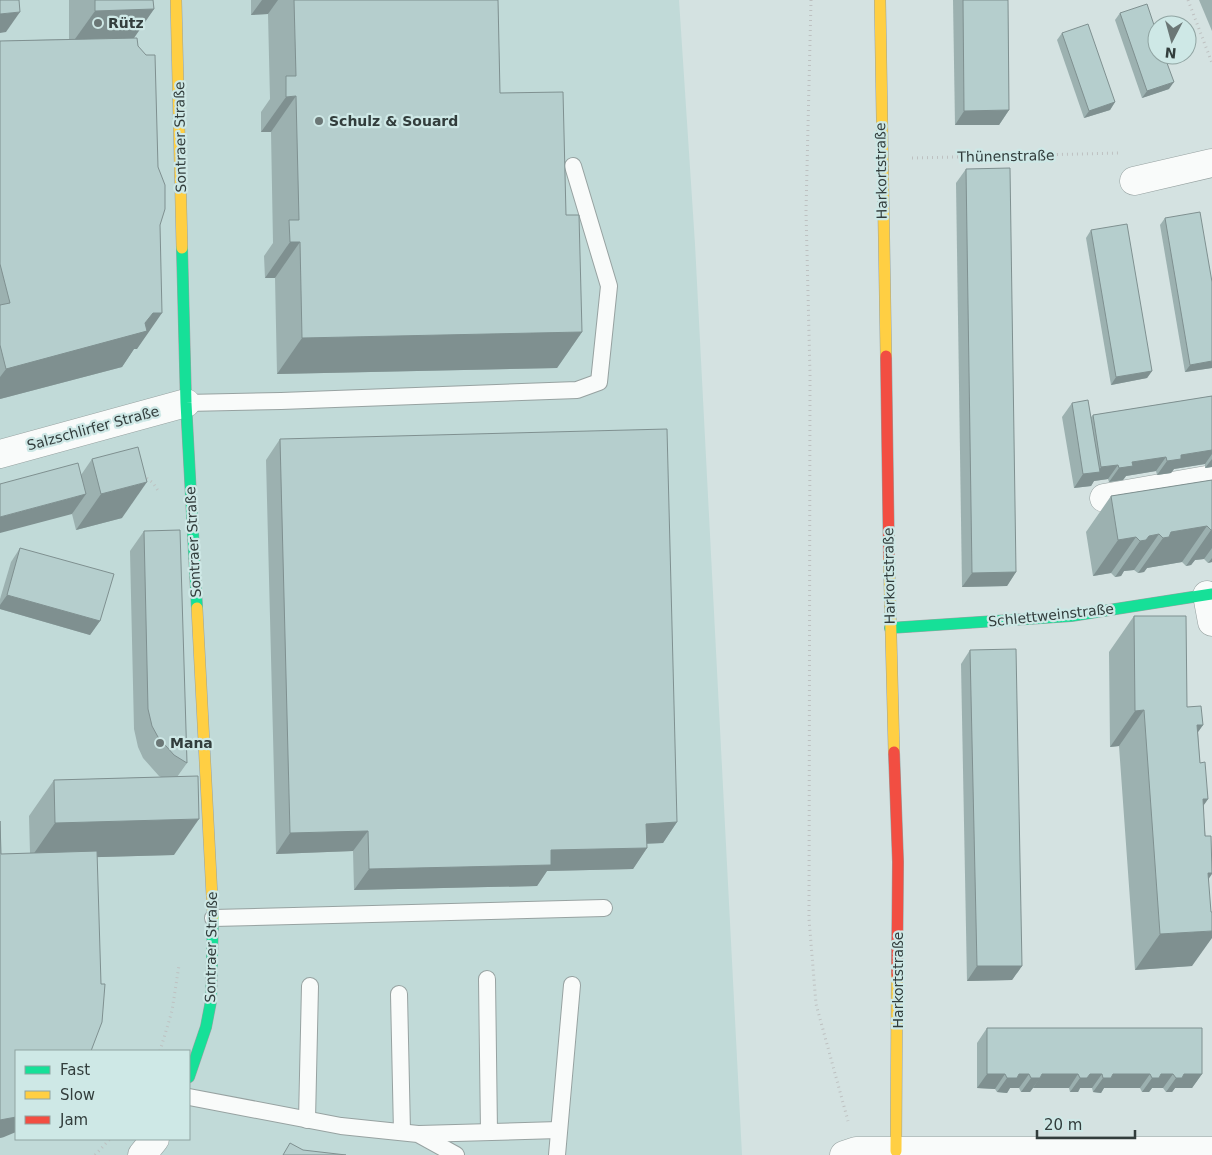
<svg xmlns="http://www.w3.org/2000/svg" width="1212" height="1155" font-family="'DejaVu Sans',sans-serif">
<rect width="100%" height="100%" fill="#d4e2e1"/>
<path fill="#c1dad8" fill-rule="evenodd" d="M0 0H679L695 244 742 1155H0ZM16 1051H189V1139H16Z"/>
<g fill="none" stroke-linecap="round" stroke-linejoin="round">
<g stroke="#97a2a1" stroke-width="18">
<g id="lane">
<polyline points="186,403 281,401 577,390 599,382 609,286 573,166"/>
<polyline points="213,918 604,908"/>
<polyline points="487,979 489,1132"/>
<polyline points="399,994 402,1132"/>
<polyline points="189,1097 341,1126 418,1134 456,1155"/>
<polyline points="307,1120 310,986"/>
<polyline points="419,1134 559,1130"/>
<polyline points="557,1155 572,985"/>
</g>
</g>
<g stroke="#97a2a1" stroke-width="29">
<g id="street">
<polyline points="1134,181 1212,163"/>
<polyline points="0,454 186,403"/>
<polyline points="1104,498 1212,479"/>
<polyline points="1207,595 1212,622"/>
<polyline points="142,1155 155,1139"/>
<polyline points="844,1155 856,1151 1212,1151"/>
</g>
</g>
<g stroke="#97a2a1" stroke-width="12">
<g id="fast">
<polyline points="182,248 186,403 197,608"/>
<polyline points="890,628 1071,616 1212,594"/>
<polyline points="189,1077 206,1027 211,1001 213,916"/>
</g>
</g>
<g stroke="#97a2a1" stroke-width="12">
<g id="slow">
<polyline points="176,0 182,248"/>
<polyline points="880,0 886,356"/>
<polyline points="889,558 894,752"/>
<polyline points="197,608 213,916"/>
<polyline points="896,1151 897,975"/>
</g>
</g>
<g stroke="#97a2a1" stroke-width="12">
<g id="jam">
<polyline points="886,356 889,558"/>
<polyline points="894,752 898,862 897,975"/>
</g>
</g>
<g stroke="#bec1c1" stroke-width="3" stroke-dasharray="1 4" stroke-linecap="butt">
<polyline points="811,0 806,211 810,374 809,919 816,1004 848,1121"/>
<polyline points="1188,0 1212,63"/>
<polyline points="912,158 1120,153"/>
<polyline points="143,475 153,483 159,492"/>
<polyline points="160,1051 172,1011 179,965"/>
<polyline points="95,1155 110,1139"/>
</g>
<use href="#lane" stroke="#f9fbfa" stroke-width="16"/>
<use href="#street" stroke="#f9fbfa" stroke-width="28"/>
<use href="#fast" stroke="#16e098" stroke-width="11"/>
<use href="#slow" stroke="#ffcf43" stroke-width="11"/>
<use href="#jam" stroke="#f24e42" stroke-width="11"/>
</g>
<g fill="#9cb1b0">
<polygon points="69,0 153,0 154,9 134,38 138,46 160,225 137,349 134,349 122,367 0,399 0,41 69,39"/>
<polygon points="251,0 498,0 500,93 566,215 582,332 557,368 277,374 275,278 265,278 264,256 273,243 271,132 261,132 261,112 270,99 268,14 251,15"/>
<polygon points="953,0 1008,0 1009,110 999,125 955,125"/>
<polygon points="1199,0 1212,0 1212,31"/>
<polygon points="1120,13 1169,89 1142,98 1115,20"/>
<polygon points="1062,33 1115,102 1110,110 1084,118 1057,40"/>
<polygon points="966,169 1016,572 1007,586 962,587 956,183"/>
<polygon points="1165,218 1212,368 1185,372 1160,225"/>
<polygon points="1091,230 1152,371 1147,378 1111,385 1086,238"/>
<polygon points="1212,396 1212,467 1205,468 1205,464 1174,469 1171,473 1157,475 1156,471 1126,476 1123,480 1109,482 1108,479 1094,481 1091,486 1074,488 1062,417 1072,403 1091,417 1093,415"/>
<polygon points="280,439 677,822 663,843 647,844 647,848 633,869 547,871 537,886 354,890 353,851 276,854 266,460"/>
<polygon points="92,459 122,518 76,530 72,514 81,475"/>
<polygon points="1212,480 1212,562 1208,563 1204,559 1195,560 1191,565 1186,566 1182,562 1147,568 1144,572 1138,573 1134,570 1124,571 1121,576 1115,577 1111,573 1093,576 1086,532 1111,496"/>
<polygon points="144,531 187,763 177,777 174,855 97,857 4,1137 0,1138 0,821 1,854 30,853 29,816 54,780 161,777 159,776 143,758 138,747 134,729 130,551"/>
<polygon points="20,548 100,621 90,635 0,609 0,599 11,562"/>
<polygon points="1134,616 1187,707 1203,725 1198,732 1200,763 1208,799 1203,806 1209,879 1192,966 1135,970 1119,746 1110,747 1109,652"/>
<polygon points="970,650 1022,966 1012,980 967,981 961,664"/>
<polygon points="987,1028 1202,1074 1192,1088 1175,1088 1172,1092 1166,1092 1163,1088 1152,1088 1149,1092 1142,1092 1140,1088 1104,1088 1101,1093 1093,1092 1092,1088 1080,1088 1078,1092 1070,1092 1069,1088 1033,1088 1030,1092 1021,1092 1019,1088 1010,1088 1007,1093 997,1092 995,1089 977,1088 977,1043"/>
</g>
<g fill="#7f9090">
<polygon points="262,0 278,0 268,14 251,15"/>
<polygon points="154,9 129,45 70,46 95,11"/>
<polygon points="20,12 6,32 0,33 0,14"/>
<polygon points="1174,82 1169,89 1142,98 1147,91"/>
<polygon points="296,96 271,132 261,132 286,97"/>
<polygon points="1115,102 1110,110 1084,118 1089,111"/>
<polygon points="1009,110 999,125 955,125 964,111"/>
<polygon points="290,242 300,242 275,278 265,278"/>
<polygon points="153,313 162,313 137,349 134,349 122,367 0,399 0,377 6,369"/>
<polygon points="582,332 557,368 277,374 302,338"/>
<polygon points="1212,361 1212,368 1185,372 1190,365"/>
<polygon points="1152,371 1147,378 1111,385 1116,377"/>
<polygon points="1212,450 1212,454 1205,464 1174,469 1171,473 1157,475 1167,461 1181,455"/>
<polygon points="1166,457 1156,471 1126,476 1123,480 1109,482 1119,468 1132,462"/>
<polygon points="1212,459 1212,467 1205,468"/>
<polygon points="1118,465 1108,479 1094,481 1091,486 1074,488 1083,474 1098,472 1101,467"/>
<polygon points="147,482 122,518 76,530 101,494"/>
<polygon points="86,494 72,514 0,533 0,517"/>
<polygon points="1207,526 1182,562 1147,568 1144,572 1138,573 1163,538 1171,532"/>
<polygon points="1211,530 1212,530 1212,548 1204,559 1195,560 1191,565 1186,566"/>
<polygon points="1159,534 1134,570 1124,571 1121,576 1115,577 1140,541 1149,536"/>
<polygon points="1136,537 1111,573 1093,576 1118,540"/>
<polygon points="1212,558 1212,562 1208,563"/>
<polygon points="1016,572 1007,586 962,587 972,573"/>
<polygon points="7,595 100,621 90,635 0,609 0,605"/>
<polygon points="1144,710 1119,746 1110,747 1135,711"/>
<polygon points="1197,725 1203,725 1178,760"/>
<polygon points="1203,799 1208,799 1183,835"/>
<polygon points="199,819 174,855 30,859 55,823"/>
<polygon points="677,822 663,843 632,844 646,824"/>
<polygon points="368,831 353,851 276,854 290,833"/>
<polygon points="647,848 633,869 547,871 537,886 354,890 369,869 551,850"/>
<polygon points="1208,873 1212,873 1212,874 1188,909"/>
<polygon points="1212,931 1212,938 1192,966 1135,970 1160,934"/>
<polygon points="977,966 1022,966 1012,980 967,981"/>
<polygon points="987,1074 1005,1074 995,1089 977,1088"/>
<polygon points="1019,1074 1029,1074 1019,1088 1010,1088 1007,1093 997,1092 1007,1078"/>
<polygon points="1042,1074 1078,1074 1069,1088 1033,1088"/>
<polygon points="1090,1074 1102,1074 1092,1088 1080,1088 1078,1092 1070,1092 1080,1078"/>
<polygon points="1113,1074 1150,1074 1140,1088 1104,1088 1101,1093 1093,1092 1103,1078"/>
<polygon points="1161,1074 1173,1074 1163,1088 1152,1088 1149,1092 1142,1092 1152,1078"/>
<polygon points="1184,1074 1202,1074 1192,1088 1175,1088 1172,1092 1166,1092 1176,1078"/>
<polygon points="1031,1078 1040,1078 1030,1092 1021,1092"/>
<polygon points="16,1117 16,1132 4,1137 0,1138 0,1120"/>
</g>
<g fill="#b5cecd" stroke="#7f9090">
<polygon points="0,0 19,0 20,12 0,14"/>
<polygon points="95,0 153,0 154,9 95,11"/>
<polygon points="294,0 498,0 500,93 563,92 566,215 579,215 582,332 302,338 300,242 290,242 289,220 299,220 296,96 286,97 286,76 296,76"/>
<polygon points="963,0 1008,0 1009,110 964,111"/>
<polygon points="1147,4 1157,34 1157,55 1164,55 1174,82 1147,91 1120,13"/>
<polygon points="1088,24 1115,102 1089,111 1062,33"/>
<polygon points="137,38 138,46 146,55 155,55 158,167 165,185 165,209 160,225 162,313 153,313 145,323 147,331 6,369 0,345 0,305 10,303 0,264 0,41"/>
<polygon points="1010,168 1016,572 972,573 966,169"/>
<polygon points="1200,212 1212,282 1212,361 1190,365 1165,218"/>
<polygon points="1127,224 1152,371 1116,377 1091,230"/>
<polygon points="1212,396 1212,450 1181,455 1181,459 1167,461 1166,457 1132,462 1133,466 1119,468 1118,465 1101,467 1093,415"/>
<polygon points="1088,400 1100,472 1083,474 1072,403"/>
<polygon points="667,429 677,822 646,824 647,848 551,850 551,865 369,869 368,831 290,833 280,439"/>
<polygon points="138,447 147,482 101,494 92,459"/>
<polygon points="78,463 86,494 0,517 0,484"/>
<polygon points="1212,480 1212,530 1211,530 1207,526 1171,532 1169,537 1163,538 1159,534 1149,536 1146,540 1140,541 1136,537 1118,540 1111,496"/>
<polygon points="180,530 187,763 174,755 158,737 152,726 148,709 144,531"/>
<polygon points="20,548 114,574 100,621 7,595"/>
<polygon points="1134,616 1186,616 1187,707 1201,706 1203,725 1197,725 1200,763 1205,762 1208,799 1203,799 1205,836 1211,836 1212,873 1208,873 1211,912 1212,912 1212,931 1160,934 1144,710 1135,711"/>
<polygon points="1016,649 1022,966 977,966 970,650"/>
<polygon points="198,776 199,819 55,823 54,780"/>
<polygon points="0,821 1,854 97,851 101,984 105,984 102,1022 91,1051 16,1051 16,1117 0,1120"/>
<polygon points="987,1028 1202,1028 1202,1074 1184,1074 1182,1078 1176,1078 1173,1074 1161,1074 1159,1078 1152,1078 1150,1074 1113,1074 1111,1078 1103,1078 1102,1074 1090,1074 1087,1078 1080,1078 1078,1074 1042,1074 1040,1078 1031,1078 1029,1074 1019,1074 1017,1078 1007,1078 1005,1074 987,1074"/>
<polygon points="290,1143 303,1150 346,1155 283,1155"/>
</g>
<g fill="#6b7776" stroke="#cee8e6" stroke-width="2">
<circle cx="98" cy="23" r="5"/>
<circle cx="319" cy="121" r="5"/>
<circle cx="160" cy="743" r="5"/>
</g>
<g text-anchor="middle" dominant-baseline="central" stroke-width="4.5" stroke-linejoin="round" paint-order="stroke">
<g font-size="14" font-weight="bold" fill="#323d3c" stroke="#cee8e6" text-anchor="start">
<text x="108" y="23">Rütz</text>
<text x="329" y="121">Schulz &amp; Souard</text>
<text x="170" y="743">Mana</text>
</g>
<g font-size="14" fill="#323d3c" stroke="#cee8e6">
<text transform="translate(180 137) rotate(-91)">Sontraer Straße</text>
<text transform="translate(1006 156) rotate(-1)">Thünenstraße</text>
<text transform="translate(881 171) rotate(-91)">Harkortstraße</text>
<text transform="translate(93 428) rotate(-15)">Salzschlirfer Straße</text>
<text transform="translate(193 542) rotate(-93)">Sontraer Straße</text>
<text transform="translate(889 576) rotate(-91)">Harkortstraße</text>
<text transform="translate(1051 615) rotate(-6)">Schlettweinstraße</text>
<text transform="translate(211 947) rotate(-89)">Sontraer Straße</text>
<text transform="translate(898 980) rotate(-90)">Harkortstraße</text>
</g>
</g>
<rect x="15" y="1050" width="175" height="90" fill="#cee8e6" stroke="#90a4a2"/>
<rect x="25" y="1066" width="25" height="8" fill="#16e098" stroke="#90a4a2"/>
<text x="60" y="1075" font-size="15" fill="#323d3c">Fast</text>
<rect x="25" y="1091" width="25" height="8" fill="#ffcf43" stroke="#90a4a2"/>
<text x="60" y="1100" font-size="15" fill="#323d3c">Slow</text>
<rect x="25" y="1116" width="25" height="8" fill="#f24e42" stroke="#90a4a2"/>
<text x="60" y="1125" font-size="15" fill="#323d3c">Jam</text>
<g transform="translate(1172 40) rotate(186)"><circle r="24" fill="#cee8e6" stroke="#90a4a2"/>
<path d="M0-4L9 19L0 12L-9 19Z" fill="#6b7776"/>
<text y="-8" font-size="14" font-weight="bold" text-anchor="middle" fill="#323d3c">N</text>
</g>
<path d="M1037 1130v8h98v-8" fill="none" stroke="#323d3c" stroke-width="2.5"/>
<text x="1044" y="1130" font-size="15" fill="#323d3c" stroke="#cee8e6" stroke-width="4" paint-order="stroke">20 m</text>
</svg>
